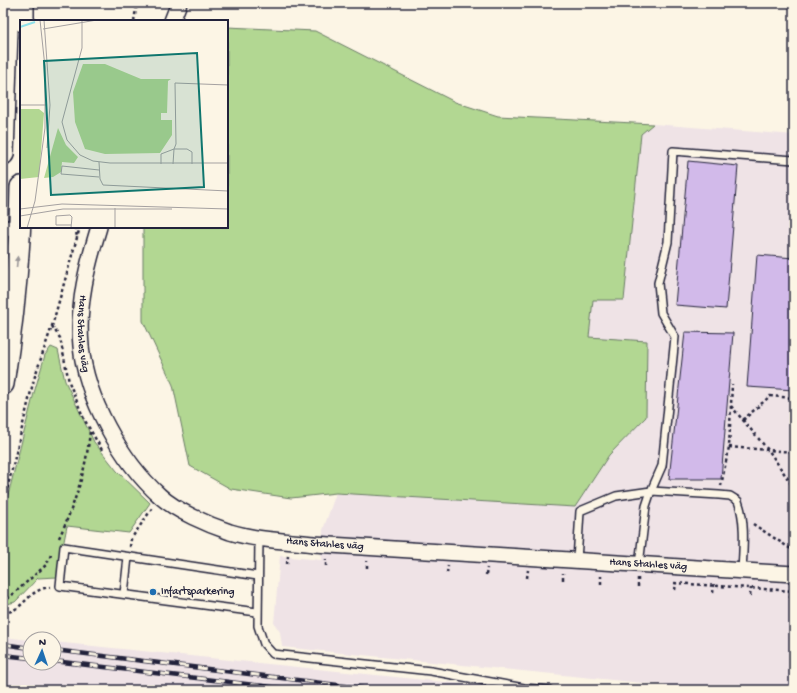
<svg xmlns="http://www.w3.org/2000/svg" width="797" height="693" font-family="'Gochi Hand',sans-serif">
<rect width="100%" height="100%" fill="#fcf5e5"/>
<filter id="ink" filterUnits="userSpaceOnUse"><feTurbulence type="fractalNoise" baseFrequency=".025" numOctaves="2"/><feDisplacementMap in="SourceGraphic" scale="8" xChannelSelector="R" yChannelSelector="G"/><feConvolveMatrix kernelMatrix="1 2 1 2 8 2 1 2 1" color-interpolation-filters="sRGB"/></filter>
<g filter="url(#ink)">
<g fill="#efe3e6">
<polygon points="653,124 794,135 794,690 712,690 282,647 280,632 274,623 280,556 321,560 323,530 336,493 575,507 609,455 646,417 589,337 593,300 624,299 641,133"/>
<polygon points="3,637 30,640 30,663 54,663 54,642 522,690 3,690"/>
</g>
<g fill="#b2d792" stroke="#6a7c66">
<polygon points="227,27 315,31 455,102 498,116 653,124 641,134 624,300 593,300 589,337 647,341 646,417 609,455 575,507 336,493 291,498 231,489 190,466 173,385 143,321 143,227 227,227"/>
<polygon points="51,347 58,350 65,381 94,442 117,471 150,503 129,533 67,526 57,577 38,578 15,602 3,605 3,515 34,393 45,355"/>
</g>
<g fill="#d2baea" stroke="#22223b">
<polygon points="688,161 738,166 726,309 675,305"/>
<polygon points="757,255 794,258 794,390 747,387"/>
<polygon points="685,332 733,333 721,479 669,479"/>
</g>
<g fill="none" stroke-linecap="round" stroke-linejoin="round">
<g stroke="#22223b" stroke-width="10">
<g id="service">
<polyline points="259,538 258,626 264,644 273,654 431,671 524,688 549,690"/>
<polyline points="577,561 580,511 616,496 651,491 662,466 675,337 661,313 658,283 668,242 673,151 794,160"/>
<path d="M639 565 646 506 651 491 719 495 730 496 738 501C746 522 743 549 742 572"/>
<polyline points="124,594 128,557"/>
<polyline points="257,612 60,586 64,547 258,576"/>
</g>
</g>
<g stroke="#22223b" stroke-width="18">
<g id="minor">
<polyline points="172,21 179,3"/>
<path id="s1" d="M99 227C87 266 77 305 81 346 86 398 121 461 160 496 176 511 209 525 230 532 256 540 286 541 314 544L794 574"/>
<polyline points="3,228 20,229"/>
</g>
</g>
<g stroke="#22223b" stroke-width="24">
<g id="secondary">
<polyline points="23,3 23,21"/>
<polyline points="3,154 7,31 6,3"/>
<path d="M3 384C13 319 20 253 21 187"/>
</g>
</g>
<g stroke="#22223b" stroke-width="2.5" stroke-dasharray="3 3" stroke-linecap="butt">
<polyline points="134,21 137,3"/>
<polyline points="75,227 77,237"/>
<polyline points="52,326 60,338 69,382 84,419 102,450"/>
<polyline points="731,406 769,451 794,488"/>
<polyline points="743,420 770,396 794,398"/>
<polyline points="729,447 794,452"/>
<polyline points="721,486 729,447 732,384"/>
<polyline points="3,506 34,379 52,326 80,227"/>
<polyline points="753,524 794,551"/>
<path d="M59 538C75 503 87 468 90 430"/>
<polyline points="130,547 131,539 153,507"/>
<polyline points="287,564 288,556"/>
<polyline points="326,566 326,559"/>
<polyline points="367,568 367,561"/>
<polyline points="447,573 448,566"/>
<polyline points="486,575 487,568"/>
<polyline points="527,578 528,570"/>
<polyline points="563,580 563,573"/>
<polyline points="674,583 794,591"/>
<polyline points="601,584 601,576"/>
<polyline points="638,587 638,578"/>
<polyline points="675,590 676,583"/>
<polyline points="713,593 714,584"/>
<polyline points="750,596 751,588"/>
<polyline points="790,598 791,591"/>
<polyline points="3,603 46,565 52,553"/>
<path d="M3 613C25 611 26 590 50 587"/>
</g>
<use href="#service" stroke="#fcf5e5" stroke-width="7"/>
<use href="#minor" stroke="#fcf5e5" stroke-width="15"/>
<use href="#secondary" stroke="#fcf5e5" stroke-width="21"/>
<g stroke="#22223b" stroke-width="4.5">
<g id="rail">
<polyline points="3,644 30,648"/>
<polyline points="54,650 378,690"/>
<polyline points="3,655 30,658"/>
<polyline points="54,661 297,690"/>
</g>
</g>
<use href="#rail" stroke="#fcf5e5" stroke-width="3" stroke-dasharray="9" stroke-linecap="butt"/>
</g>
<defs><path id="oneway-solid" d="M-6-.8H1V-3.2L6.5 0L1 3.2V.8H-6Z"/></defs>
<use fill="#9a9698" href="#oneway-solid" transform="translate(17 262) rotate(-85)"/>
</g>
<circle fill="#1f6fb2" stroke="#fcf5e5" stroke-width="1.5" cx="153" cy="592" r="4"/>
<g text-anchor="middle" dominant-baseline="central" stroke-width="4" stroke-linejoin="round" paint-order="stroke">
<g font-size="11" fill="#22223b" stroke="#fcf5e5">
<text stroke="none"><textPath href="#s1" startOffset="109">Hans Stahles väg</textPath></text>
<text stroke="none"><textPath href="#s1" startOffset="469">Hans Stahles väg</textPath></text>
<text stroke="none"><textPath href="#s1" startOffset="793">Hans Stahles väg</textPath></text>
</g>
<g font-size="11" fill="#22223b" stroke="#fcf5e5" text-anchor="start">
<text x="161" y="592">Infartsparkering</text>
</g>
</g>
<g transform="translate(20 20)">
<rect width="208" height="208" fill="#fcf5e5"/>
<path d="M63 44H85L121 59H151L148 61 147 93H141V100H152V115L140 133 85 134 65 129 55 102 53 72ZM0 89H19L24 93 19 157 0 159ZM38 108 46 125 58 137 54 143 42 142 41 152 33 157 24 158Z" fill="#b2d792"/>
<path fill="none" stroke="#8fe0e9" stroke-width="2" d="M0 7 15 2"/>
<path fill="none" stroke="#a5a1a1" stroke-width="1" d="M24 0 30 85 27 128M62 0V28L42 102 47 120 60 135 73 141 90 143H208M23 9 77 0M0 85H27M79 142 80 159 83 165 208 171M141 144V134L154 129 156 124 155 63 208 65M153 144 154 129H167L172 132V144M79 150 42 146 41 154 79 157M95 188V208M0 189 42 184 208 189M0 196 43 189H152M7 208 15 181 25 108V47L20 0M51 208 52 197 50 195 36 196V205H51"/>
<path fill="#0f766e" fill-opacity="0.15" stroke="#0f766e" stroke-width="2" d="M177 33 184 167 31 175 24 41Z"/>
<rect width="208" height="208" fill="none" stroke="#22223b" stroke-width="2"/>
</g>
<rect width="797" height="693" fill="none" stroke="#fcf5e5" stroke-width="16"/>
<rect x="8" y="8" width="781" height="677" fill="none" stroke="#22223b" stroke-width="1.5" filter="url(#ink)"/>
<g transform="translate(42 651) rotate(3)"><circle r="19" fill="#fcf5e5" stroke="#a5a1a1"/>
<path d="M0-3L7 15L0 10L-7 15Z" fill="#1f6fb2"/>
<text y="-6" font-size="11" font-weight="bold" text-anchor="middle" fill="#22223b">N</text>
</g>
</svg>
